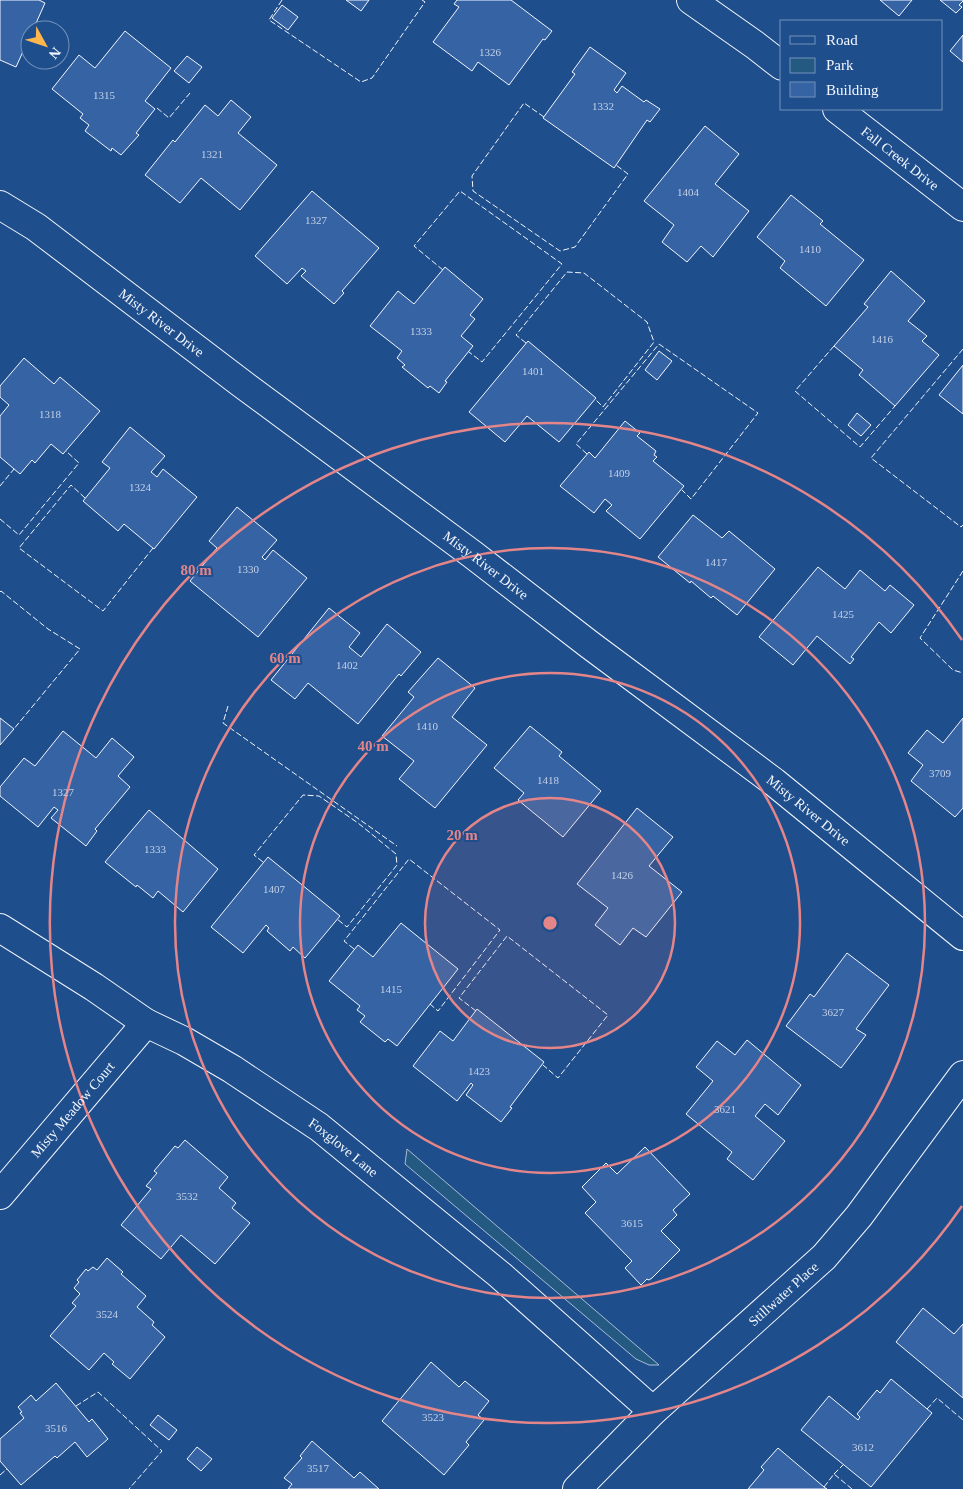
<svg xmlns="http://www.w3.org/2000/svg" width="963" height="1489" font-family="Georgia,serif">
<rect width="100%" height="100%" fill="#1f4e8c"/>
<polygon fill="#245a82" stroke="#a8bbd7" points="407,1149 659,1365 649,1365 636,1359 405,1164"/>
<g fill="#3563a3" stroke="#f2f6ff">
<polygon points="0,0 39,0 45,3 33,30 30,30 30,36 16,67 0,60"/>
<polygon points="346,0 369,0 361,11"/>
<polygon points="457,0 511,0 552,31 545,40 543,39 509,85 478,62 472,71 433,42 459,7 454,4"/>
<polygon points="880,0 912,0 899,16"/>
<polygon points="940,0 963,0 963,1 959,5 962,7 956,13"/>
<polygon points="282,5 298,17 288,30 272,18"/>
<polygon points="125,31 171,68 145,101 155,109 136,133 139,135 121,155 112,148 111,151 85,131 89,125 80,118 83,114 52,89 79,55 95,68"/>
<polygon points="963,35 963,62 950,51"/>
<polygon points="590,47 626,73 614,90 617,93 622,86 644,102 646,100 660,109 650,122 647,120 614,168 543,118 575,74 572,72"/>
<polygon points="187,56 202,67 189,83 174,71"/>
<polygon points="231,100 251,117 238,133 277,165 240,210 201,178 180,203 145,175 173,140 175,142 205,105 218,116"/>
<polygon points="705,126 739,154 715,184 749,211 713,257 701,246 687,262 662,242 674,225 644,201"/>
<polygon points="312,191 379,248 342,291 344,293 334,304 301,276 306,271 302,268 287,284 255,256"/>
<polygon points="791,195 823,221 820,224 864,260 826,306 780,268 785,261 757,237"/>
<polygon points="445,267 483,299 470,315 475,319 461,336 473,346 445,381 447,382 439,393 430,386 428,388 402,367 405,365 397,358 402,351 370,326 398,291 414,304"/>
<polygon points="891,271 925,301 908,321 927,336 922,341 939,355 895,406 859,375 863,370 834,346 868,307 864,304"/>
<polygon points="528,341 596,398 559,442 527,416 505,442 469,412"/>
<polygon points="659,351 672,361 657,380 645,370"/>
<polygon points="24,358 54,384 60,377 100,411 63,454 51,444 35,463 32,460 20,474 0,457 0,416 9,405 0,397 0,386"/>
<polygon points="963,365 963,414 939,395"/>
<polygon points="857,413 871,425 861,436 848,425"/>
<polygon points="625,421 640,433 637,436 656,451 654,455 657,457 653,461 684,486 640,539 606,511 612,505 605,499 594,513 560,486 589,452 595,458"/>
<polygon points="130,427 165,456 151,472 157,477 163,469 197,497 154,549 124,524 118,531 83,501 110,468 102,462"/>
<polygon points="237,507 277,540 262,557 265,560 273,550 307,578 258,637 190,581 217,548 209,541"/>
<polygon points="693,515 722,538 729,531 775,569 737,615 713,596 711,598 691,581 690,583 658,557"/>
<polygon points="818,567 845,589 860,570 885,591 890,585 914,605 891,633 879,622 851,657 854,659 850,664 817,636 793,665 759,637"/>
<polygon points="329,608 360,633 349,647 361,657 387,624 421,652 401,676 399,674 358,724 308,683 295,699 271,680"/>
<polygon points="438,658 475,688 452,717 487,745 435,808 399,779 414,761 382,736 414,697 408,692"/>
<polygon points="0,718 14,729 0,745"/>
<polygon points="963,718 963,808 955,817 911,781 923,765 908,753 927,730 943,743"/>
<polygon points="530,726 562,752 559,756 601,791 563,837 518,800 524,793 494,768"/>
<polygon points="63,731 96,758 112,738 134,757 118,776 130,787 95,829 97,831 86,846 51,818 58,810 54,807 38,827 0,796 0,787 24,758 35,766"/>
<polygon points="637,808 673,837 649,866 682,892 646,937 633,928 620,945 595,925 608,908 577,884"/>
<polygon points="149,810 218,869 183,912 158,891 153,898 137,885 136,887 105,862"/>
<polygon points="268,857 340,916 305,958 293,947 290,951 267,931 269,928 266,925 243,953 211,927"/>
<polygon points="401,923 458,969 397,1046 388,1039 385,1042 360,1022 365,1016 357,1010 360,1006 329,981 358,945 373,957"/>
<polygon points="847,953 889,985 856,1029 866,1035 841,1068 786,1026 810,994 814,997"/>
<polygon points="477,1009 544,1062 510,1107 512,1108 501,1122 466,1095 473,1085 471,1083 457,1101 413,1066 440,1031 453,1041"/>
<polygon points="747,1040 801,1085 778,1115 765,1104 755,1116 785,1141 753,1180 727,1159 732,1152 686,1114 713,1081 696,1067 717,1041 735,1055"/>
<polygon points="185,1140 228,1177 219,1188 236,1203 232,1208 250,1223 215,1264 181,1235 161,1259 121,1225 151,1189 146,1186 157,1173 154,1171 175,1146 178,1148"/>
<polygon points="645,1147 690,1194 673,1210 677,1215 661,1231 680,1250 652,1278 649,1280 647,1279 641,1285 625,1268 632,1261 585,1213 596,1202 582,1187 606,1163 617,1174"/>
<polygon points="107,1258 123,1272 121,1274 146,1296 137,1307 154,1322 152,1325 165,1337 130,1379 112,1364 114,1362 104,1353 89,1370 50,1336 76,1306 72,1303 80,1294 74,1288 79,1282 77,1280 86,1269 88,1271 93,1267 97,1270"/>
<polygon points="923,1308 954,1334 963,1324 963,1398 896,1342"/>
<polygon points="431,1362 459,1387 465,1381 489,1401 478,1415 484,1420 466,1442 469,1445 444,1475 382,1421"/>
<polygon points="891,1379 932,1413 871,1487 801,1430 829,1396 858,1420 860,1417 857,1414 877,1390 880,1393"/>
<polygon points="56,1383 89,1422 92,1419 108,1439 87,1457 75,1442 57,1458 55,1456 21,1485 0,1461 0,1439 24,1418 20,1413 22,1412 18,1407 31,1395 36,1401"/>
<polygon points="158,1415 177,1430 169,1440 150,1425"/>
<polygon points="312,1441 354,1478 360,1472 379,1489 288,1489 292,1484 284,1478 302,1458 300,1456"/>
<polygon points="197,1447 212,1459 201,1471 187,1459"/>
<polygon points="778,1448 824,1487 827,1489 748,1489 764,1470 761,1467"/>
</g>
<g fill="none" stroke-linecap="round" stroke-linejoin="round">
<g stroke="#f2f6ff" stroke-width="30">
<g id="street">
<polyline points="691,0 755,45 782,66"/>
<path id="s1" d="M837 109 963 207"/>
<path id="s2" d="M0 205 36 227 241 383 472 554 590 645 774 782 963 936"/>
<path id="s3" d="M0 928 94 987 146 1023 184 1041 232 1069 319 1127 500 1275 653 1411"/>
<path id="s4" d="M0 1195 146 1023"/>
<path id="s5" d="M577 1489 653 1411 824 1257 859 1216 963 1075"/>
</g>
</g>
<use href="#street" stroke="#1f4e8c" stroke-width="28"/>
<g stroke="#f2f6ff" stroke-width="1" stroke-dasharray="6 2.5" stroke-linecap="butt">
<polyline points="282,0 269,20 361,82 372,78 425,2 422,0"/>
<polyline points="157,108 169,118 190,93"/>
<polyline points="544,117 524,103 472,176 473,191 560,251 575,247 628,174 616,165"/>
<polyline points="443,270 414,246 460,191 562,264 482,362 469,352"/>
<polyline points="526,343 516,335 567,272 584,273 647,322 654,342 603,407 595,399"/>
<polyline points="834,346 795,391 860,447 895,406"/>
<polyline points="963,349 871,458 961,527 963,525"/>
<polyline points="587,454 576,444 659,344 758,413 691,499 682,490"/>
<polyline points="0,486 14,469"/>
<polyline points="85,498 71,485 19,548 103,611 153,548"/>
<polyline points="0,519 19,535 79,463 66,451"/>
<polyline points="963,571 920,638 953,670 963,673"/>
<polyline points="0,592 1,591 48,629 80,649 13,730"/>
<polyline points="228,706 223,723 397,846"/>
<polyline points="263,862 254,855 303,795 319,796 358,823 396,854 397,865 347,927 337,919"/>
<polyline points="354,949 344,941 409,859 500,930 438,1011 430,1004"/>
<polyline points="476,1011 459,998 507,936 608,1015 558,1078 543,1065"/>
<polyline points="76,1406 98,1392 162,1451 129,1489"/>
<polyline points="927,1409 937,1398 963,1420"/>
<polyline points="834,1474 843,1465"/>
<polyline points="0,1475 7,1469"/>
<polyline points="824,1487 834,1474 852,1489"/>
</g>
</g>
<circle cx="550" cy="923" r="125" fill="#e38589" fill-opacity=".12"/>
<g fill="none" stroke="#e38589" stroke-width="2.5">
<circle cx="550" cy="923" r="125"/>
<circle cx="550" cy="923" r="250"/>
<circle cx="550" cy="923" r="375"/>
<path d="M962 1206A500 500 0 1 1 962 640"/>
</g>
<g text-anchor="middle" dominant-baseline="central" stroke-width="4" stroke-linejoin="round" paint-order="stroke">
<g font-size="11" fill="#c3d1e8">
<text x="490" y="52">1326</text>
<text x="104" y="95">1315</text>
<text x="603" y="106">1332</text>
<text x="212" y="154">1321</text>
<text x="688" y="192">1404</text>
<text x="316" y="220">1327</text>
<text x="810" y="249">1410</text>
<text x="421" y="331">1333</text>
<text x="882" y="339">1416</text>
<text x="533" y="371">1401</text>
<text x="50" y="414">1318</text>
<text x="619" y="473">1409</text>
<text x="140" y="487">1324</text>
<text x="716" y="562">1417</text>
<text x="248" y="569">1330</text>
<text x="843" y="614">1425</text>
<text x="347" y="665">1402</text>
<text x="427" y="726">1410</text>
<text x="940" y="773">3709</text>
<text x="548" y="780">1418</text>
<text x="63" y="792">1327</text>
<text x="155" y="849">1333</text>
<text x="622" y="875">1426</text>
<text x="274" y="889">1407</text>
<text x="391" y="989">1415</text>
<text x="833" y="1012">3627</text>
<text x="479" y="1071">1423</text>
<text x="725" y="1109">3621</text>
<text x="187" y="1196">3532</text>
<text x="632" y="1223">3615</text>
<text x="107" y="1314">3524</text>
<text x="433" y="1417">3523</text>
<text x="56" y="1428">3516</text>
<text x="863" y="1447">3612</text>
<text x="318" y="1468">3517</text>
</g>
<g font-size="14" fill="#f2f6ff" stroke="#1f4e8c">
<text stroke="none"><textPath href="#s1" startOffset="80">Fall Creek Drive</textPath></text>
<text stroke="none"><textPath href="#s2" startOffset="200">Misty River Drive</textPath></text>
<text stroke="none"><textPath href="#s2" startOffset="605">Misty River Drive</textPath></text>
<text stroke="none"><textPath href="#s2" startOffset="1010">Misty River Drive</textPath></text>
<text stroke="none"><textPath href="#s4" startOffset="112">Misty Meadow Court</textPath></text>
<text stroke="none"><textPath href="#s3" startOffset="408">Foxglove Lane</textPath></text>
<text stroke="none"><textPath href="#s5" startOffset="284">Stillwater Place</textPath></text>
</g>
</g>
<circle cx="550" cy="923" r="8" fill="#e38589" stroke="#1f4e8c" stroke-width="2.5"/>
<g font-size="15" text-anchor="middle" font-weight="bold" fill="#e38589" stroke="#1f4e8c" stroke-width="4" stroke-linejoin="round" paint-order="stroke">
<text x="196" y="575">80 m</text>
<text x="285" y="663">60 m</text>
<text x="373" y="751">40 m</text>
<text x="462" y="840">20 m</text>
</g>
<rect x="780" y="20" width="162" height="90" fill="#1f4e8c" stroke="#7391ba"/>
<rect x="790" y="36" width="25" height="8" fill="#1f4e8c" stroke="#7391ba"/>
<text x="826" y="45" font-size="15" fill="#f2f6ff">Road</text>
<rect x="790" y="58" width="25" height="15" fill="#245a82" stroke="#7391ba"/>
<text x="826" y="70" font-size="15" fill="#f2f6ff">Park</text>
<rect x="790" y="82" width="25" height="15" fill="#3563a3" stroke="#7391ba"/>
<text x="826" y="95" font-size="15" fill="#f2f6ff">Building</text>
<g transform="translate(45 45) rotate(130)"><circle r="24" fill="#1f4e8c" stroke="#7391ba"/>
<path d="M0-4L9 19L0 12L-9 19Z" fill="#ffb74d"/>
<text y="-8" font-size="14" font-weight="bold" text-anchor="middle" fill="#f2f6ff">N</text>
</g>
</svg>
